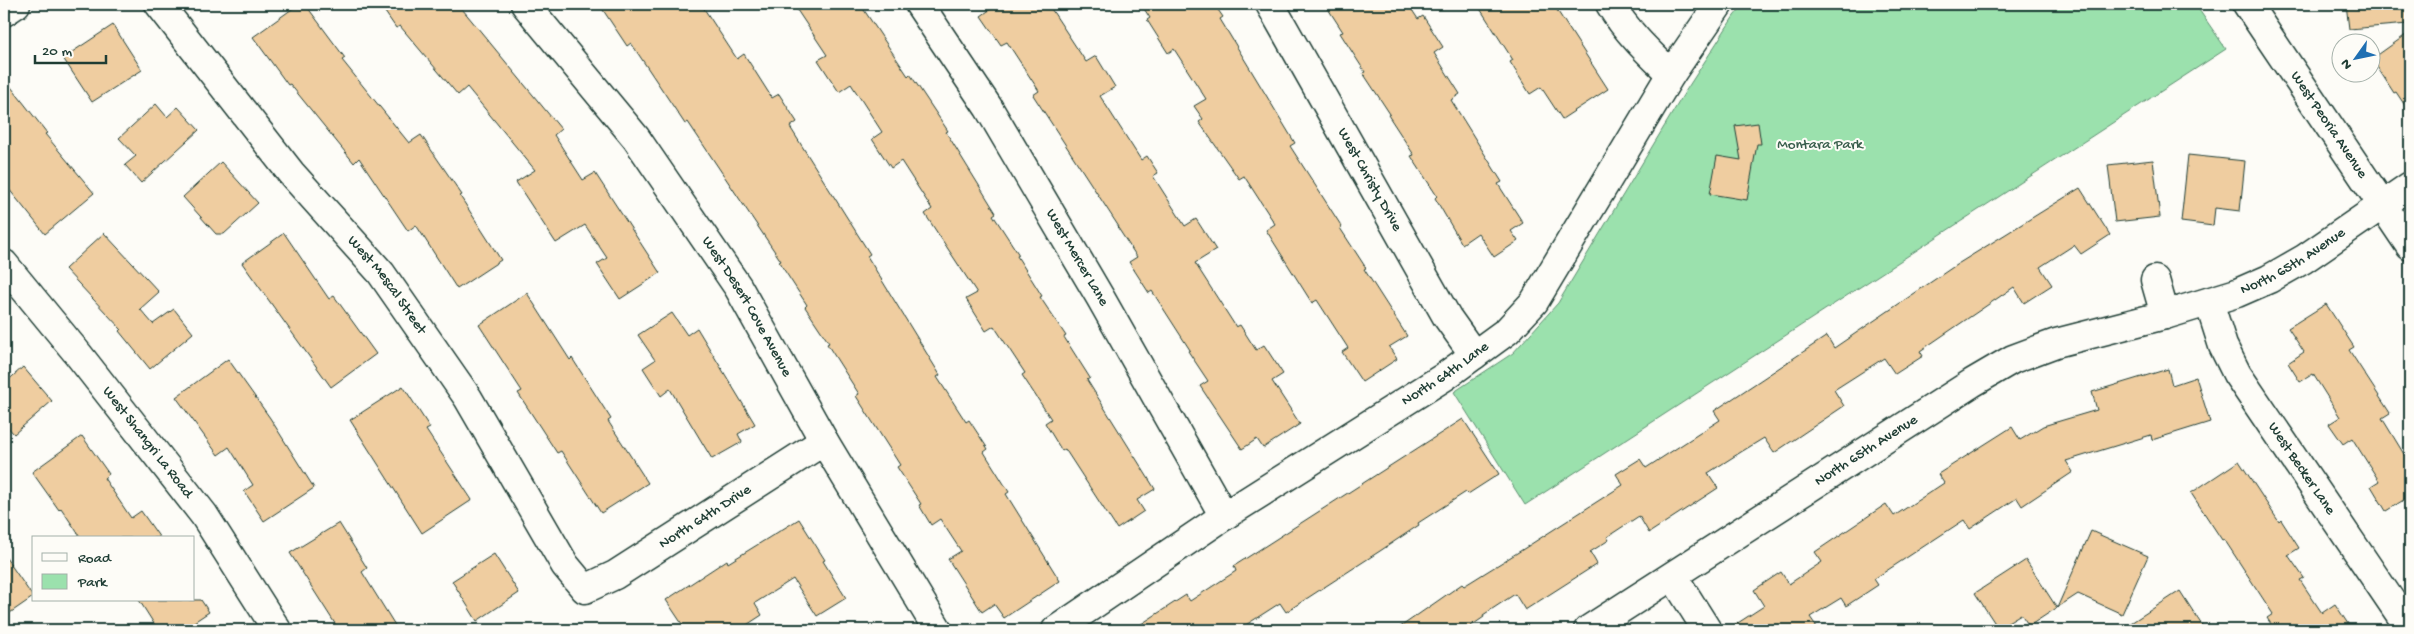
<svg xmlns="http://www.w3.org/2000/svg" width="2414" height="634" font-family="'Gochi Hand',sans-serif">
<rect width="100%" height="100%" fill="#fdfcf7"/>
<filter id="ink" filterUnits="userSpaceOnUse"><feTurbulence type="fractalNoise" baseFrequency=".02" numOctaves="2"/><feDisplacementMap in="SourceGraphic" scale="10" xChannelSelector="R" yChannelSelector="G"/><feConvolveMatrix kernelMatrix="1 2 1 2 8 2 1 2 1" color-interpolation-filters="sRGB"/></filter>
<g filter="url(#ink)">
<polygon fill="#9be1ad" stroke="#5d8f70" points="1744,4 2195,4 2226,49 1525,505 1454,392 1513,353 1558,303 1685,92 1734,16"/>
<g fill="#efcda0" stroke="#1f3d34">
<polygon points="299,4 305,4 345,58 342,60 409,143 421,135 462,195 460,196 501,260 457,289 416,225 408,231 359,158 354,163 290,84 288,85 253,37"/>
<polygon points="398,4 458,4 561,129 554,135 583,180 595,173 660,273 620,299 597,264 607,258 585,225 556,243 516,182 535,170 467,87 458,95 400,26 396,28 385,12"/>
<polygon points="599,4 701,4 737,59 744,54 772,98 779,94 797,122 790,127 870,254 867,256 940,375 937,377 966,422 969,420 988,449 984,452 1009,492 1006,494 1060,581 1004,618 994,604 982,612 948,559 961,551 940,519 931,525 919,505 921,504 897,467 900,465 856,396 859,394 827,344 829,343 805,307 807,305 779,262 781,261 688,122 685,124 631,43 627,46"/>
<polygon points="793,4 860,4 908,76 910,74 948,131 946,132 996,213 993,215 1019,255 1017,256 1042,296 1040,297 1066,336 1064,337 1090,378 1087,380 1155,489 1137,500 1144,511 1117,529 1065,449 1062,451 1045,423 1051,419 1022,375 1025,373 994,326 986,331 966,299 977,293 925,214 932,209 901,161 891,168 872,139 882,132 851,84 839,92 818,60 827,55"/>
<polygon points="998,4 1048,4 1086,62 1096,56 1115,87 1100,96 1141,160 1147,156 1158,173 1153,176 1185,226 1196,219 1216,250 1195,263 1236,327 1240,325 1256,350 1264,345 1283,374 1272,381 1300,424 1263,448 1257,439 1242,449 1200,386 1208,381 1188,351 1190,350 1152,291 1149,293 1129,262 1137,257 1118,228 1119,227 1033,95 1039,91 1007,42 1001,45 981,16"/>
<polygon points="1141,4 1214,4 1223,17 1220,19 1295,143 1290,146 1342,227 1340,228 1366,268 1364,269 1407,336 1389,347 1397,359 1362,382 1342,352 1348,348 1317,300 1312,303 1266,230 1275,224 1244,176 1239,179 1199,122 1203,119 1194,106 1206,99 1174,49 1168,53 1147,20 1150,18"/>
<polygon points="1325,4 1408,4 1418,19 1423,16 1443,47 1434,53 1460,94 1451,100 1502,182 1498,184 1523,223 1511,231 1518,241 1494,257 1478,233 1462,244 1435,198 1437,196 1411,156 1414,155 1388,115 1390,114 1363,73 1365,72 1340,33 1343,32"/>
<polygon points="1477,4 1553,4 1608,89 1562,119 1541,87 1530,94 1510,62 1513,60"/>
<polygon points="2346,4 2406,4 2408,24 2349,29"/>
<polygon points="113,25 142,70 92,102 63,58"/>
<polygon points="2410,32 2410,113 2396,92 2394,93 2372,59"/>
<polygon points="4,78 47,133 45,134 94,193 45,234 4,183"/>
<polygon points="156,104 167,117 178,107 199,130 141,183 125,165 136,156 119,138"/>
<polygon points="1758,123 1761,144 1757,144 1747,200 1710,194 1717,156 1741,160 1735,126"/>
<polygon points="2188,155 2245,161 2240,211 2215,208 2213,226 2181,222"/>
<polygon points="2153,160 2160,217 2115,222 2108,165"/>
<polygon points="221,162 258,203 224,234 216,234 183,197"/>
<polygon points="2080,188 2110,235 2081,254 2074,245 2040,267 2052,285 2024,303 2014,287 1920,351 1923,356 1895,374 1884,358 1834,390 1844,406 1774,453 1764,438 1741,452 1708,473 1718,488 1649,533 1639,516 1607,537 1609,540 1590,552 1597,564 1525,610 1515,594 1483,615 1484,617 1465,630 1396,630 1462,584 1464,586 1525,548 1623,485 1616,474 1640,459 1646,468 1720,420 1714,411 1827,336 1834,348 1956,265"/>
<polygon points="104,233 159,292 140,309 153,324 174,309 193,333 150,369 119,331 121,329 65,269"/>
<polygon points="284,233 329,299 334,296 376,354 331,387 242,263"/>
<polygon points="527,293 570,360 572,358 611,419 608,421 648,483 601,513 561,451 557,453 518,393 522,391 479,325"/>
<polygon points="2326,304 2354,347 2349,350 2390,413 2382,418 2410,464 2410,496 2386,511 2371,486 2379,481 2352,438 2343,444 2329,424 2340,417 2313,374 2300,382 2288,363 2304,352 2288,328"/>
<polygon points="672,313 687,335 697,328 755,424 738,434 742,442 712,459 670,389 661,396 643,368 655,360 638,335"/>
<polygon points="228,359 270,418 314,488 264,521 244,491 253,485 229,447 218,455 176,397"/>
<polygon points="23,367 52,401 14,434 4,423 4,384"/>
<polygon points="2168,369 2172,385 2196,377 2210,422 2152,440 2151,435 2066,461 2073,472 2022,506 2017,498 1970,529 1964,520 1874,579 1878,585 1846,606 1841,598 1810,617 1819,630 1727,630 1764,606 1754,590 1781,572 1789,584 1822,562 1815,552 1886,504 1894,516 1944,483 1938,474 2012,427 2020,440 2043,426 2097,410 2092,392"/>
<polygon points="403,386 430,428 426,430 472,500 422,533 350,420"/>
<polygon points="1463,419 1499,474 1468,494 1466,492 1418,523 1419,525 1380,551 1286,612 1280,603 1238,630 1132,630 1186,595 1190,601 1236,571 1234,566"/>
<polygon points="82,436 109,474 104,478 131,518 141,511 160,538 81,538 61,508 59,510 32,472"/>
<polygon points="2239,461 2279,522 2281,520 2299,548 2288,555 2304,578 2300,580 2322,613 2335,604 2352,630 2275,630 2267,618 2273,614 2224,539 2222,540 2191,493"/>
<polygon points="799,519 825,560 823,561 846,598 817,616 793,579 755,603 762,615 739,630 686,630 666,600 727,560 728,563"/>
<polygon points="339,523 367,568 362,572 398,630 339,630 290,553"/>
<polygon points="2091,531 2148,556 2122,614 2078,594 2029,626 2021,614 1998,628 1975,593 2026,560 2057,608"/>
<polygon points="494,554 519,593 477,621 452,581"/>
<polygon points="4,555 33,597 4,617"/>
<polygon points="2180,591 2205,630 2120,630"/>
<polygon points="139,600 201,600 209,612 182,630 158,630"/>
</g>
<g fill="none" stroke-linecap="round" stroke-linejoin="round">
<g stroke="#1f3d34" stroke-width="31">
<g id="minor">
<path id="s1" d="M159 4 291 173 381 273 468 398 565 565 585 589 615 575 824 441"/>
<path id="s2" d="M525 4 636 138 738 287 824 441 938 630"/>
<path id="s3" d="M919 4 988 107 1100 297 1224 516"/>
<path id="s4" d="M1270 4 1447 317 1474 355"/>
<path d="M1610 4C1626 31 1648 52 1671 74"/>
<path id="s5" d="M4 264 78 354 204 515 277 630"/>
<polyline points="2155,280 2165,315"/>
<path id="s6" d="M2209 302 2223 346 2237 374 2410 629"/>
<polyline points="1673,576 1707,630"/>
<path id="s7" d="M1056 630 1224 516 1444 377 1507 331 1534 302 1671 74 1719 4"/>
<path id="s8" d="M1588 630 1972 383 2013 359 2056 343 2165 315 2237 293 2269 279 2304 259 2410 186"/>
</g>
</g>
<g stroke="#1f3d34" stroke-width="31">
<polyline id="tertiary" points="4,12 16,4"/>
</g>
<g stroke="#1f3d34" stroke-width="31">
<g id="secondary">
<path id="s9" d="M2247 4 2410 246"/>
</g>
</g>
<use href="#minor" stroke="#fdfcf7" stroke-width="28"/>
<use href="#tertiary" stroke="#fdfcf7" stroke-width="28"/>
<use href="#secondary" stroke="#fdfcf7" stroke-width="28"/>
</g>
</g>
<g text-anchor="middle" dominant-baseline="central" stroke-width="4" stroke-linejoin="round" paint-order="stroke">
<g font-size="15" fill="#1f3d34" stroke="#fdfcf7">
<text stroke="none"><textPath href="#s9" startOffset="146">West Peoria Avenue</textPath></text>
<text stroke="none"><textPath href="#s4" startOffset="202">West Christy Drive</textPath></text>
<text stroke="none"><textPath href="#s3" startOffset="299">West Mercer Lane</textPath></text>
<text stroke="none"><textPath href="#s8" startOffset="802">North 65th Avenue</textPath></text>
<text stroke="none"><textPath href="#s1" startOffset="362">West Mescal Street</textPath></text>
<text stroke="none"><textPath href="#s2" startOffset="376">West Desert Cove Avenue</textPath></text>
<text stroke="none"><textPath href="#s7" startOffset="466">North 64th Lane</textPath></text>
<text stroke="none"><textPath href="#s5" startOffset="229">West Shangri La Road</textPath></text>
<text stroke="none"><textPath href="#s8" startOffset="331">North 65th Avenue</textPath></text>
<text stroke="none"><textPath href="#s6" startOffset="192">West Becker Lane</textPath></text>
<text stroke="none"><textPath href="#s1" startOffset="866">North 64th Drive</textPath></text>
</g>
<g font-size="15" fill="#385e4c" stroke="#fdfcf7">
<text x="1820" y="145">Montara Park</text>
</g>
</g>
<rect width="2414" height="634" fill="none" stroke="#fdfcf7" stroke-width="20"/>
<rect x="10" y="10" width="2394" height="614" fill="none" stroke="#1f3d34" stroke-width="2" filter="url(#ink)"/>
<rect x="32" y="536" width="162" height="65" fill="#fdfcf7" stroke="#a4b0a9"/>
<rect x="42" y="553" width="25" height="8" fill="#fdfcf7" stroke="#a4b0a9"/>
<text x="78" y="562" font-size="15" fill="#1f3d34">Road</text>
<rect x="42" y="574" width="25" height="15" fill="#9be1ad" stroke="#a4b0a9"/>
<text x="78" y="586" font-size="15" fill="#1f3d34">Park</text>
<g transform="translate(2356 58) rotate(237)"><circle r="24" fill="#fdfcf7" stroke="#a4b0a9"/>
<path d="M0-4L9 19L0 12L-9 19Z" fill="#1f6fb2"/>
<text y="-8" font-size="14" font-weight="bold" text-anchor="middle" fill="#1f3d34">N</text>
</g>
<path d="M35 55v8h71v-8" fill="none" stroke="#1f3d34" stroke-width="2.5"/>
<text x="42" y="55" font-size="15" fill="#1f3d34" stroke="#fdfcf7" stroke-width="4" paint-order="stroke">20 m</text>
</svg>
